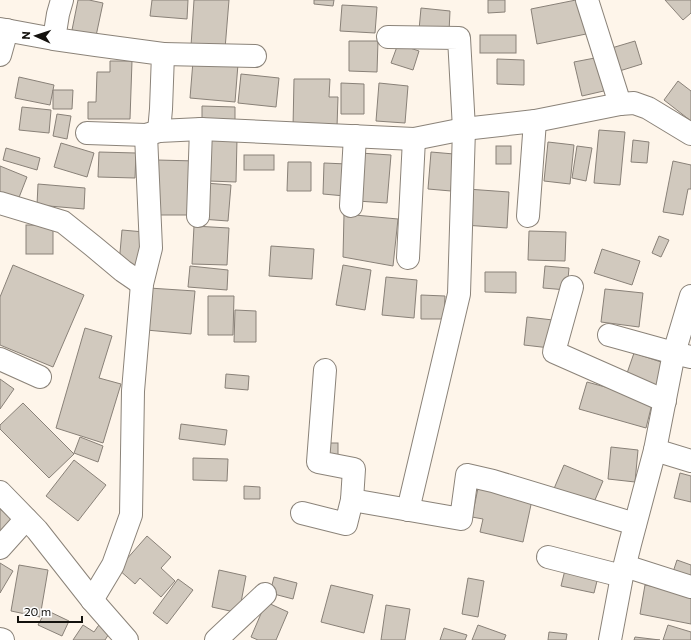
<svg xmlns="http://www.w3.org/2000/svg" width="691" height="640" font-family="Commissioner,sans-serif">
<rect width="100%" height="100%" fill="#fef5ea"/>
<g fill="#d1c9be" stroke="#898178">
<polygon points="78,0 89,0 103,3 96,36 72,30"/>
<polygon points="152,0 188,0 187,19 150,16"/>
<polygon points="194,0 229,0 225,49 191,46"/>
<polygon points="314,0 334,0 333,6 314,4"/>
<polygon points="488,0 505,0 505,12 488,13"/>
<polygon points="576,0 585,0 591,33 537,44 531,9"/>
<polygon points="665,0 691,0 691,13 683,20"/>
<polygon points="342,5 377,7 375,33 340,31"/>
<polygon points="421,8 450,11 449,32 419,30"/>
<rect x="480" y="35" width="36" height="18"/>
<polygon points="349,41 378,41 377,72 349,71"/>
<polygon points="635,41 642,64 613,73 605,50"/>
<polygon points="398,44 419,51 413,70 391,63"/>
<polygon points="600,57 608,90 582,96 574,62"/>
<polygon points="497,59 524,60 524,85 497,84"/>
<polygon points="110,61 132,61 130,119 88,119 88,102 96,102 97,72 110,72"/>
<polygon points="193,61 238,64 235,102 190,98"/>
<polygon points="241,74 279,78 276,107 238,103"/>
<polygon points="19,77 54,85 50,105 15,98"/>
<polygon points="294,79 330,79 329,97 338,97 337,127 293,127"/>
<polygon points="678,81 691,91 691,121 664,100"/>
<polygon points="341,83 364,84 364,114 341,114"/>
<polygon points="379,83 408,86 405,123 376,121"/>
<polygon points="53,90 73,90 72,109 53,109"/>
<polygon points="202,106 235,107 235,120 202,120"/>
<polygon points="22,107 51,110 49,133 19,130"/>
<polygon points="57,114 71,116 67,139 53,136"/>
<polygon points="599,130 625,132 620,185 594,183"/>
<polygon points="210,139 237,139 236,182 209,181"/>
<polygon points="633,140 649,142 647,163 631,162"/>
<polygon points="548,142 574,145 570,184 544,181"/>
<polygon points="61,143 94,153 87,177 54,167"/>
<rect x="496" y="146" width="15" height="18"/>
<polygon points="577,146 592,148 586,181 572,178"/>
<polygon points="6,148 40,158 37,170 3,160"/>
<polygon points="99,152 136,153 135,178 98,177"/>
<polygon points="431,152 454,154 451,191 428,189"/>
<polygon points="360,153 391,155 387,203 357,201"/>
<rect x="244" y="155" width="30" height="15"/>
<polygon points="157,160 196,161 194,215 156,215"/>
<polygon points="673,161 691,165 691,189 688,189 683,215 663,212"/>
<polygon points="288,162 311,162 311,191 287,191"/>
<polygon points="324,163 347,164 345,196 323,194"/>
<polygon points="0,166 27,177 18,200 0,194"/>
<polygon points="205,183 231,185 228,221 201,219"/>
<polygon points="38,184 85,188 84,209 37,205"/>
<polygon points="467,189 509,192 507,228 464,225"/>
<polygon points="344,214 398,219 393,266 343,257"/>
<rect x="26" y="225" width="27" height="29"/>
<polygon points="194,226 229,228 227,265 192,264"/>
<polygon points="122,230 144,232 141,266 119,264"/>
<polygon points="529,231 566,232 565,261 528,260"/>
<polygon points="659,236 669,240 661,257 652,253"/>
<polygon points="271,246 314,249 312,279 269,276"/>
<polygon points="602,249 640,261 632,285 594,273"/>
<polygon points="13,265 84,295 53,367 0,345 0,297"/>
<polygon points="343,265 371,270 365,310 336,305"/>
<polygon points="190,266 228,270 227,290 188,287"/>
<polygon points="545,266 569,268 567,290 543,288"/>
<polygon points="485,272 516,272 516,293 485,292"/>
<polygon points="386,277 417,280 414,318 382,315"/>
<polygon points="149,288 195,291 191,334 146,330"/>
<polygon points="605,289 643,293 639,327 601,322"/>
<polygon points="421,295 445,296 444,319 421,319"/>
<polygon points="208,296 234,296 233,335 208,335"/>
<polygon points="235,310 256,311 256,342 234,342"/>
<polygon points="527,317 553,320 550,348 524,345"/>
<polygon points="85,328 112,336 99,378 121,384 103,443 56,428"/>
<polygon points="634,353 670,365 661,392 625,379"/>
<polygon points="226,374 249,376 248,390 225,388"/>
<polygon points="0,379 14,389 0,409"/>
<polygon points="587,382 653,400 646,428 579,409"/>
<polygon points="23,403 74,454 49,478 0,429 0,425"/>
<polygon points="181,424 227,430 225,445 179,439"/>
<polygon points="80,437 103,446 98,462 74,453"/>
<rect x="325" y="443" width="13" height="19"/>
<polygon points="611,447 638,450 635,482 608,479"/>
<polygon points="193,458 228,459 227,481 193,480"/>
<polygon points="74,460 106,485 78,521 46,496"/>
<polygon points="564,465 603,481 592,507 553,491"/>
<polygon points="680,473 691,476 691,502 674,498"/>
<polygon points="244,486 260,487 260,499 244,499"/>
<polygon points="478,488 532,500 523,542 480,532 483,519 472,517"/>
<polygon points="0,509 15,519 0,542"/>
<polygon points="147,536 171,557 161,568 175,581 161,597 140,578 135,584 118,569"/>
<polygon points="677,560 691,565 691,581 672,575"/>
<polygon points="0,563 13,571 0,593"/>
<polygon points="19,565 48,570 40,617 11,611"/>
<polygon points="219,570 246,576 239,613 212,607"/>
<polygon points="565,570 598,577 594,593 561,586"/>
<polygon points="274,577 297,583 293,599 270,593"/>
<polygon points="468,578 484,581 478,617 462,614"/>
<polygon points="178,579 193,590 167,624 153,613"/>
<polygon points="331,585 373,595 364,633 321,622"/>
<polygon points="645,585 691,593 691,624 640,614"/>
<polygon points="266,602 288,612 276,640 258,640 251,637"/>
<polygon points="386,605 410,609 405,640 381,640"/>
<polygon points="46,610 69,621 62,636 38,625"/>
<polygon points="103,619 114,626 105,640 73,640 83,625 94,632"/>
<polygon points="478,625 506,635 504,640 472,640"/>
<polygon points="668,625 691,632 691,640 663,640"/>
<polygon points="444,628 467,635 465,640 440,640"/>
<polygon points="549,632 567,634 566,640 548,640"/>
<polygon points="635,637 660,640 634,640"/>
</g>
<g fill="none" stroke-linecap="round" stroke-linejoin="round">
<g stroke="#8b8379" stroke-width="24">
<g id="street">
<polyline points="62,0 58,14 54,39 96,45 163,54 161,109 159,131"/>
<polyline points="587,0 620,104"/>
<polyline points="0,29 54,39"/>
<polyline points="388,37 459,38 464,129 459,294 408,510"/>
<polyline points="163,54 255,56"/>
<polyline points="0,55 7,30"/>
<polyline points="87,133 146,135 159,131 201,129 414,139 464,129 535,121 620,104 634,103 648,108 691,134"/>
<polyline points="0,203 63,222 93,246 123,271 142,284"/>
<polyline points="351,206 355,136"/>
<polyline points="198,216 201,129"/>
<polyline points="528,216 535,121"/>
<polyline points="408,258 414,139"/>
<polyline points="572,287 554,352 665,401"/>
<polyline points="609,335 674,353 691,357"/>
<polyline points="0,359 40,377"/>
<polyline points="325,370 318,462 354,469 352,500 461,519 467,475 493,481 635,524"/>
<polyline points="655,450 691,461"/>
<polyline points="0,492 37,530 92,600 127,640"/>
<polyline points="302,513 346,524 352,500"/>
<polyline points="0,548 26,519"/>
<polyline points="548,557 622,576"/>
<polyline points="625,566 691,587"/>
<polyline points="92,600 113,565 131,515 133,391 142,284 151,248 146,135"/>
<polyline points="0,639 3,640"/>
<polyline points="216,640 265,594"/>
<polyline points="610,640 622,576 630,544 655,450 674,353 691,296"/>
</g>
</g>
<use href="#street" stroke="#fff" stroke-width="22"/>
</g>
<g transform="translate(36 36) rotate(273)" stroke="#ffffff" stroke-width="3" paint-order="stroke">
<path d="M0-3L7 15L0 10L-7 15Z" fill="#13110d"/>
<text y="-6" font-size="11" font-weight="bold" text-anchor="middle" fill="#13110d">N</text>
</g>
<path d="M18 616v6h64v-6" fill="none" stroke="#13110d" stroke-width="2"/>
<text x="24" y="616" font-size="12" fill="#13110d" stroke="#ffffff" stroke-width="3" paint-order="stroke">20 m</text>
</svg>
